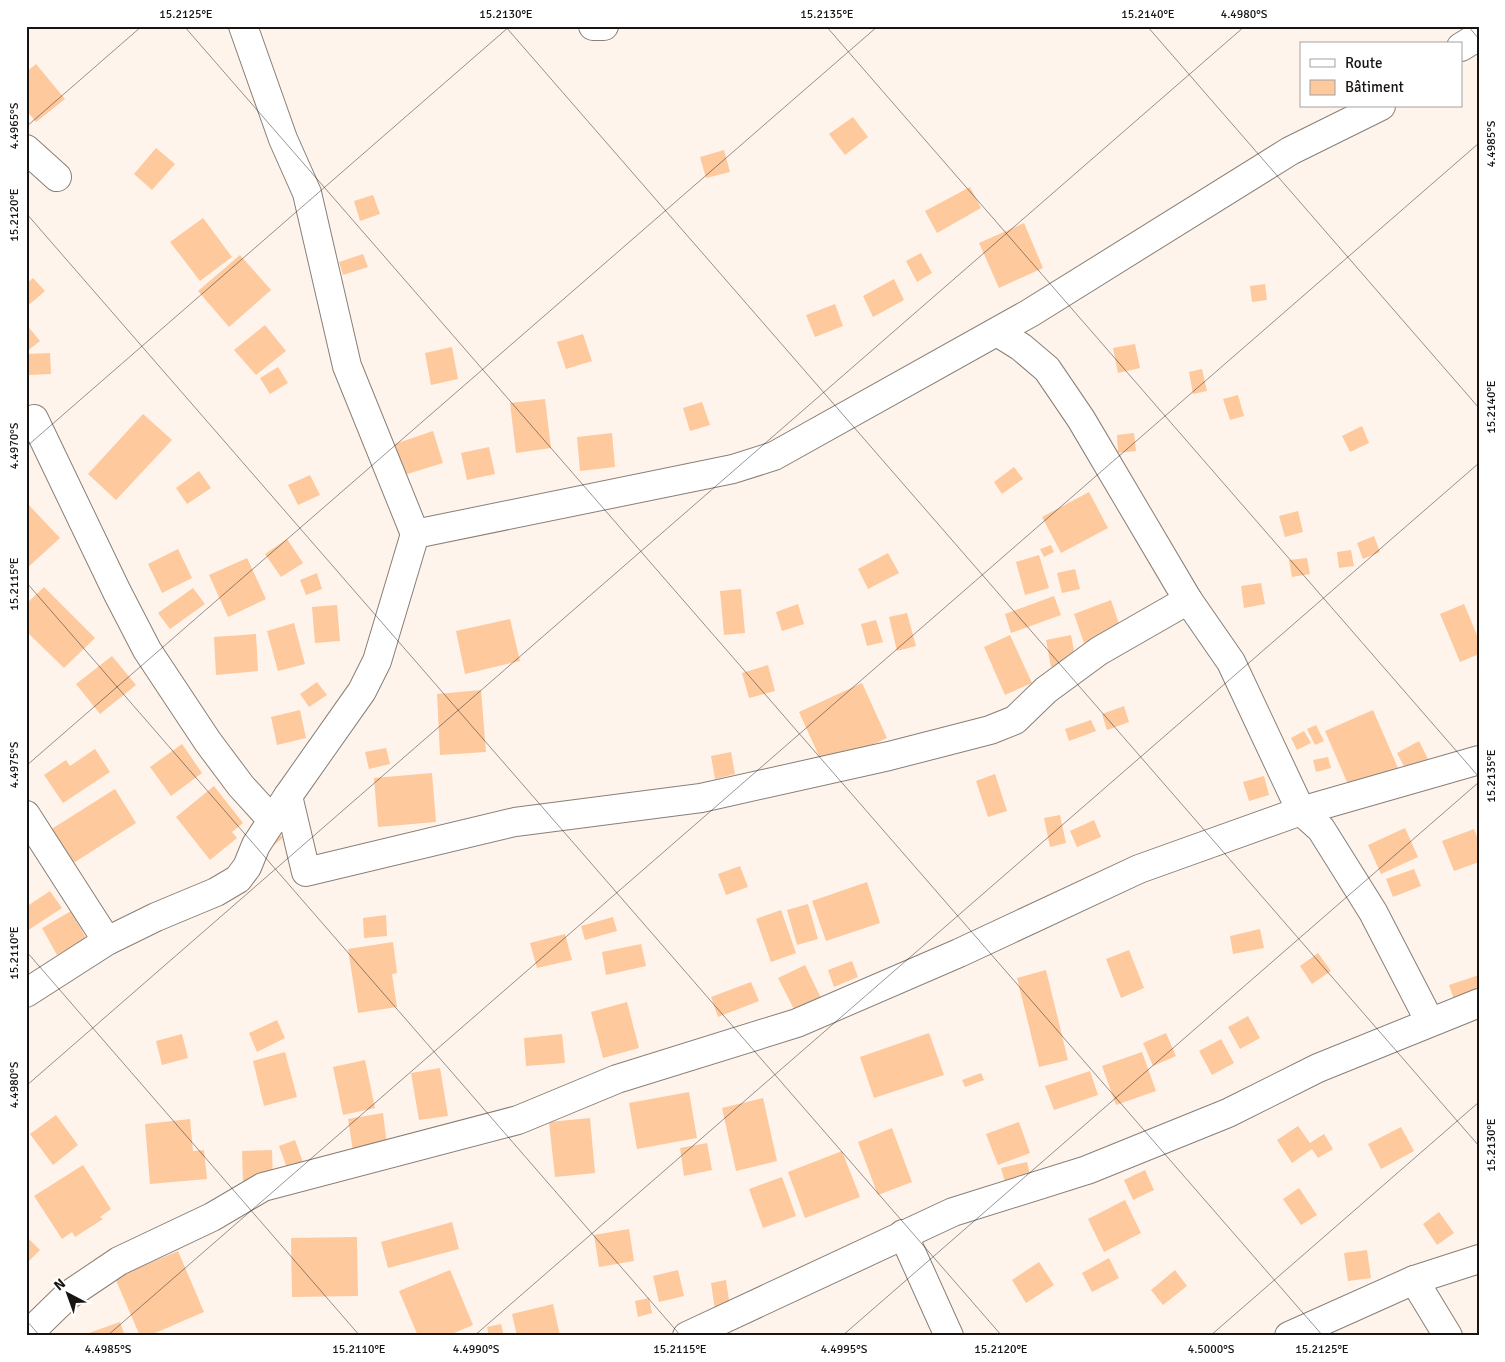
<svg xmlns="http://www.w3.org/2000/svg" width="1505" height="1362" font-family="Signika,sans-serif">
<rect width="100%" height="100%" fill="#fef4ec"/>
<g fill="#fec99d">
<polygon points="36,64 65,99 36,122 26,110 26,72"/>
<polygon points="853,117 868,137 845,155 829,134"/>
<polygon points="156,148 175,164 152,190 134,174"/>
<polygon points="724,150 730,172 706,178 700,157"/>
<polygon points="970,187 981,208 937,233 925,211"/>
<polygon points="373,195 380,214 360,221 354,201"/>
<polygon points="203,218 232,257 200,281 170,242"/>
<polygon points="1024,223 1043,268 999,288 979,243"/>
<polygon points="921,253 932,273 917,282 906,261"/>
<polygon points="363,254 368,267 343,275 339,262"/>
<polygon points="240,255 271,290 229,327 198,291"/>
<polygon points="33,278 45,291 30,304 26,301 26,284"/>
<polygon points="894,279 904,300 873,317 863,296"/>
<polygon points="1265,284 1267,300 1252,302 1250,286"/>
<polygon points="835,304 843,326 815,337 806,315"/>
<polygon points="26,324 40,341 26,352"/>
<polygon points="265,325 286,351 256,375 234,350"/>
<polygon points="583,334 592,361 566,369 557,342"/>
<polygon points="1135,344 1140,368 1118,373 1113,348"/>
<polygon points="452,347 458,379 431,385 425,353"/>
<polygon points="50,353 51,374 28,375 27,354"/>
<polygon points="278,367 288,383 270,394 260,378"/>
<polygon points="1202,369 1207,391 1193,394 1189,372"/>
<polygon points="1238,395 1244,416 1230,420 1223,399"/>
<polygon points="545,399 551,448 516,453 510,403"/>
<polygon points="702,402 710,425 690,431 683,408"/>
<polygon points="143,414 172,440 116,500 88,474"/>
<polygon points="1362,426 1369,443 1350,452 1342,436"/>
<polygon points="433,431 443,463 404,475 395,444"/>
<polygon points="612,433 615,467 580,471 577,437"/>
<polygon points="1134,433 1136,451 1118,453 1117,435"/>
<polygon points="489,447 495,474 467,480 461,453"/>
<polygon points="1014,467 1023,479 1002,494 994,482"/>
<polygon points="199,471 211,488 187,504 176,488"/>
<polygon points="310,475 320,495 298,505 288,485"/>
<polygon points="1089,492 1108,528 1061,553 1042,517"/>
<polygon points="26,502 60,538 26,569"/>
<polygon points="1298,511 1303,532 1285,537 1279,516"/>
<polygon points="1374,536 1380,552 1363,559 1357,543"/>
<polygon points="287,539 303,563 281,577 265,554"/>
<polygon points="1051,545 1054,552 1044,557 1040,549"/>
<polygon points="178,549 192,578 162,593 148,564"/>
<polygon points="1351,550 1354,566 1339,568 1337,552"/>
<polygon points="888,553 899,573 868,589 858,569"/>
<polygon points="1039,555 1049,588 1025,595 1016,562"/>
<polygon points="247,558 266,599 228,617 209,575"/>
<polygon points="1307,558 1310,574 1292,577 1289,560"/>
<polygon points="1075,569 1080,589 1062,593 1057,573"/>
<polygon points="317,573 322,589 306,595 300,580"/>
<polygon points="1261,583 1265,604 1244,608 1241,586"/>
<polygon points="44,587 95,638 64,668 26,631 26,604"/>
<polygon points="193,588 205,604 170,629 158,613"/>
<polygon points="741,589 745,633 724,635 720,591"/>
<polygon points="1054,596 1061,615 1011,633 1005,614"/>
<polygon points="1111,600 1121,630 1084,643 1074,614"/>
<polygon points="798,604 804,624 782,631 776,612"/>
<polygon points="1464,604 1479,640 1479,654 1460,662 1440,614"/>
<polygon points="337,605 340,641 315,643 312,607"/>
<polygon points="907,613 916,646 897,651 889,617"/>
<polygon points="510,619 520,661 465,674 456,631"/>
<polygon points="876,620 883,642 867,646 861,624"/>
<polygon points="294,623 305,664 278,671 267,631"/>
<polygon points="256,634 258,671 216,675 214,637"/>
<polygon points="1010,635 1032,683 1005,695 984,647"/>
<polygon points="1071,635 1076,662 1051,667 1046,640"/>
<polygon points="112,656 136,685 100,714 76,684"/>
<polygon points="768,665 775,691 749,698 742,673"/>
<polygon points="317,682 327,695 309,707 300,694"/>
<polygon points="862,683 887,738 824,767 799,712"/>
<polygon points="481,690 486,752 440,755 437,694"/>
<polygon points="1124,706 1129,722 1107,730 1102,714"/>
<polygon points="300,710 306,738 277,745 271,717"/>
<polygon points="1373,710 1398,768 1350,789 1325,731"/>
<polygon points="1091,720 1096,731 1069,741 1065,729"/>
<polygon points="1316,725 1324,741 1315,745 1307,729"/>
<polygon points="1304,731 1311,743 1297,750 1291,738"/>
<polygon points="1419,741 1428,759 1406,770 1397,753"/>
<polygon points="182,744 202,773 171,796 150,767"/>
<polygon points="386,748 390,764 369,769 365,752"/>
<polygon points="95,749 110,772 63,803 44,775 66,760 70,766"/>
<polygon points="731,752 735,774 715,779 711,756"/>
<polygon points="1328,757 1331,768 1316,772 1313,760"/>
<polygon points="432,773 436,822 378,827 374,778"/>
<polygon points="995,774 1007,811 988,817 976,781"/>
<polygon points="1264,776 1269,795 1249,801 1243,782"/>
<polygon points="214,786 243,823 232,832 237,838 210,860 176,817"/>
<polygon points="115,789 136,823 72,864 50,830"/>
<polygon points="1060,815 1066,843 1050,847 1044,818"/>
<polygon points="1094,820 1101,837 1077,847 1070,831"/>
<polygon points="1405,828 1418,857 1381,874 1368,845"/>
<polygon points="1474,829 1479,842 1479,862 1454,871 1442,841"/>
<polygon points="276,830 283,838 271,847 264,839"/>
<polygon points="740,866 748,887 726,895 718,874"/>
<polygon points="1414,869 1421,886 1393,897 1386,879"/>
<polygon points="867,882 880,923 826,941 812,901"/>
<polygon points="50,891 62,908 27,931 26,907"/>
<polygon points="808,904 818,939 797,945 787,910"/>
<polygon points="781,910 796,953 771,962 756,919"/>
<polygon points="71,911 86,938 57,955 42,928"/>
<polygon points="386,915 387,936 364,938 363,918"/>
<polygon points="613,917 617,931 585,940 581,926"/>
<polygon points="1260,929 1264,948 1233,954 1230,936"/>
<polygon points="565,934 572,960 537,968 530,943"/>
<polygon points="393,942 397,973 392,974 397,1007 358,1013 348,949"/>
<polygon points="641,944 646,966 606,975 602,952"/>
<polygon points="1129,950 1144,988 1121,998 1106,959"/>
<polygon points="1318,953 1331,971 1312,984 1300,966"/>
<polygon points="852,961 858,977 834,987 828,970"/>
<polygon points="805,965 822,1000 796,1013 778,978"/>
<polygon points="1046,970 1068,1060 1039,1067 1017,978"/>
<polygon points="1479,975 1479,1001 1457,1008 1449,985"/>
<polygon points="751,982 759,1001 718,1017 711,997"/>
<polygon points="627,1002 639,1048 603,1058 591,1012"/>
<polygon points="1248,1016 1260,1038 1240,1049 1228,1027"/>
<polygon points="277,1020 285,1038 257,1052 249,1033"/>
<polygon points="929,1033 944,1075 874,1098 860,1057"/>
<polygon points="1166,1033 1176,1056 1153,1066 1143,1043"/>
<polygon points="182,1034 188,1058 162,1065 156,1041"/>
<polygon points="562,1034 565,1063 526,1066 524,1038"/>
<polygon points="1221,1039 1234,1063 1212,1075 1199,1051"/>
<polygon points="285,1052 297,1097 264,1106 253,1061"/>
<polygon points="1142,1052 1156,1091 1116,1105 1102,1066"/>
<polygon points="365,1060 375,1108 343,1115 333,1067"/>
<polygon points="440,1068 448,1116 419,1120 411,1073"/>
<polygon points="1090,1071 1098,1095 1054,1110 1045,1086"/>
<polygon points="981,1073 984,1080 965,1087 962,1080"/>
<polygon points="689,1092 697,1138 637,1149 629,1103"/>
<polygon points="763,1098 777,1161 736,1171 722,1108"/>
<polygon points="383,1113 387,1145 353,1151 348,1119"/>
<polygon points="56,1115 78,1145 53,1165 30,1134"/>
<polygon points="590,1118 595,1173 555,1177 549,1122"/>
<polygon points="190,1119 193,1151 204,1150 207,1179 150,1184 145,1124"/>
<polygon points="1019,1122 1030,1153 998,1165 986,1134"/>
<polygon points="1298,1126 1310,1143 1324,1134 1333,1149 1318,1158 1312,1149 1292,1163 1277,1140"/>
<polygon points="1401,1127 1414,1151 1381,1169 1368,1144"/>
<polygon points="892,1128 912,1182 878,1195 858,1142"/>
<polygon points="295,1140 304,1165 288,1171 279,1146"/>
<polygon points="707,1143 712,1170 684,1176 680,1148"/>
<polygon points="272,1150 273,1181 243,1183 242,1151"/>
<polygon points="842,1151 860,1197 805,1218 788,1172"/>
<polygon points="1027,1162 1031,1179 1006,1186 1001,1168"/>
<polygon points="83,1165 111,1209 100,1217 103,1219 75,1237 72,1232 62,1239 34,1196"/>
<polygon points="1145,1170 1154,1190 1133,1200 1124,1180"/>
<polygon points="782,1177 796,1216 763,1228 749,1189"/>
<polygon points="1299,1188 1317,1215 1301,1225 1283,1199"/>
<polygon points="1125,1200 1141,1233 1104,1252 1088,1219"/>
<polygon points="1439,1212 1454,1233 1437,1245 1423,1224"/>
<polygon points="452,1222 459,1249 388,1268 381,1242"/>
<polygon points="629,1229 634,1261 599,1267 594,1235"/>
<polygon points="26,1236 40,1250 26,1264"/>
<polygon points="357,1237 358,1296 292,1297 291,1238"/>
<polygon points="1367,1250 1371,1278 1348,1281 1344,1253"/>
<polygon points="178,1251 204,1312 148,1336 140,1336 115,1278"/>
<polygon points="1109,1258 1119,1278 1092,1292 1082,1273"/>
<polygon points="1039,1262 1054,1285 1026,1303 1012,1280"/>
<polygon points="450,1270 473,1325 447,1336 418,1336 399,1291"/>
<polygon points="678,1270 684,1296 659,1302 653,1276"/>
<polygon points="1175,1270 1187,1286 1163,1305 1151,1290"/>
<polygon points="726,1280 730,1307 715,1310 711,1283"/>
<polygon points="649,1298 652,1313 638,1317 635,1301"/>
<polygon points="553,1304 560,1336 517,1336 512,1314"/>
<polygon points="120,1322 125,1336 83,1336 83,1335"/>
<polygon points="501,1324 504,1336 489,1336 487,1327"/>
</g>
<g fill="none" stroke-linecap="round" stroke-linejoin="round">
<g stroke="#887f77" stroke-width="30">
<g id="minor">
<polyline points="593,26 604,26"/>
<polyline points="1461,47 1479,36"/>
<polyline points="26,149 57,177"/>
<polyline points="997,332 1021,347 1047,369 1081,419 1188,600 1231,662 1301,811 1321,829 1373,912 1430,1022"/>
<polyline points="34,419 117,592 147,650 208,742 241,786 273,821"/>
<polyline points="415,534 733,469 774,456 1030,313 1290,151 1381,106"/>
<polyline points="288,796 306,872 515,822 701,798 889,756 990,730 1015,720 1046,690 1099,651 1188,600"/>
<polyline points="26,815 107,941"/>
<polyline points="26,993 107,941 156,917 216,892 238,879 247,867 256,845 288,796 362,691 377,661 415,534 347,366 307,193 283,139 243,26"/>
<polyline points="903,1234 949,1336"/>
<polyline points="1414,1280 1448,1336"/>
<polyline points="26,1336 67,1296 119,1261 212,1217 263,1187 518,1120 617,1079 797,1023 959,953 1139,869 1301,811 1479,760"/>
<polyline points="687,1336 953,1212 1087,1170 1228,1113 1318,1068 1479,1003"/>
<polyline points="1289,1336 1414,1280 1479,1259"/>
</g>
</g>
<use href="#minor" stroke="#fff" stroke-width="28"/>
</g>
<path fill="none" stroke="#181412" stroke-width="1" stroke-opacity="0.45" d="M184 26 1323 1336M505 26 1479 1146M826 26 1479 777M1147 26 1479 408M1468 26 1479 39M26 127 142 26M26 213 1002 1336M26 447 510 26M26 582 681 1336M26 766 878 26M26 951 360 1336M26 1086 1245 26M26 1320 40 1336M107 1336 1479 143M474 1336 1479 463M842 1336 1479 782M1210 1336 1479 1102"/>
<rect width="1505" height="1362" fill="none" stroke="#ffffff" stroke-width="55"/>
<rect x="1300" y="42" width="162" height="65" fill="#ffffff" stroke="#a3a1a0"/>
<rect x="1310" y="59" width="25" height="8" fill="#ffffff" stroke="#a3a1a0"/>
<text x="1345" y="68" font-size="15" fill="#181412">Route</text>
<rect x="1310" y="80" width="25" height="15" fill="#fec99d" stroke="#a3a1a0"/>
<text x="1345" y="92" font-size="15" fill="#181412">Bâtiment</text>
<g transform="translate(68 1294) rotate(319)" stroke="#ffffff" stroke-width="4" paint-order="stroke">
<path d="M0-4L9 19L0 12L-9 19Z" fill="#181412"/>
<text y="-8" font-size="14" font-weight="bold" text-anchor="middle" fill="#181412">N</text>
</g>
<rect x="28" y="28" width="1450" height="1306" fill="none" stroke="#181412" stroke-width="2"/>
<g font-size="12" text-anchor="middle" fill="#181412">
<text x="186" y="18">15.2125°E</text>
<text x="506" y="18">15.2130°E</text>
<text x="827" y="18">15.2135°E</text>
<text x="1148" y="18">15.2140°E</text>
<text x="1244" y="18">4.4980°S</text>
<text transform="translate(14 126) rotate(-90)" y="4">4.4965°S</text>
<text transform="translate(1491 144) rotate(-90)" y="4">4.4985°S</text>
<text transform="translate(14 215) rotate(-90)" y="4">15.2120°E</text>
<text transform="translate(1491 407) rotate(-90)" y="4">15.2140°E</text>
<text transform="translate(14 446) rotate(-90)" y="4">4.4970°S</text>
<text transform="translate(14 584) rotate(-90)" y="4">15.2115°E</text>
<text transform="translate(14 765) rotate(-90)" y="4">4.4975°S</text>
<text transform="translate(1491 776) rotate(-90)" y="4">15.2135°E</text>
<text transform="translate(14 953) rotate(-90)" y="4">15.2110°E</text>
<text transform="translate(14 1085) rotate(-90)" y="4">4.4980°S</text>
<text transform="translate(1491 1145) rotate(-90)" y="4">15.2130°E</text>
<text x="108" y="1353">4.4985°S</text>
<text x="359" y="1353">15.2110°E</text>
<text x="476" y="1353">4.4990°S</text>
<text x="680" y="1353">15.2115°E</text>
<text x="844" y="1353">4.4995°S</text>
<text x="1001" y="1353">15.2120°E</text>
<text x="1211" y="1353">4.5000°S</text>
<text x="1322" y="1353">15.2125°E</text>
</g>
</svg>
